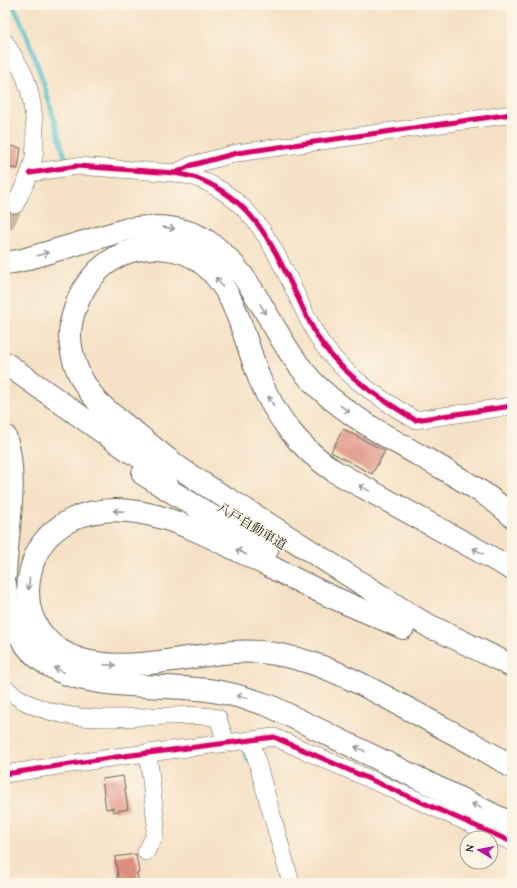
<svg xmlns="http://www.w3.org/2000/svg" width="517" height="888" font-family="'Gentium Book Plus','Noto Serif JP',serif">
<rect width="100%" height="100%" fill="#fcf5e5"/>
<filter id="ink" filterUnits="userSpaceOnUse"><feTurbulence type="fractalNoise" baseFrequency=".025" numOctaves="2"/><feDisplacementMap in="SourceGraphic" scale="8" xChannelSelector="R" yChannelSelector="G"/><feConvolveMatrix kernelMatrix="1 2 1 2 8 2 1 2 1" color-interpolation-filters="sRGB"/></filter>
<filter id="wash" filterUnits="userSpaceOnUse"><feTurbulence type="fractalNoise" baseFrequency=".012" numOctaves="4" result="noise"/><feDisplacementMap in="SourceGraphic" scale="16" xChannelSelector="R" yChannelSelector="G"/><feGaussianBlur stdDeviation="0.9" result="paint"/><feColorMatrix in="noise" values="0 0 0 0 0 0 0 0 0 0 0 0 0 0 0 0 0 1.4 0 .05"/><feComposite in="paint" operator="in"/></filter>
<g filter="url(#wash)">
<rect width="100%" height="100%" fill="#f5e1c5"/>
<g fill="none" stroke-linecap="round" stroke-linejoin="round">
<g stroke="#50bec7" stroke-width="5">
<path d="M13 5C38 55 51 110 67 164"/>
<polyline points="244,747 248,760"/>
</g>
</g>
<g id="blocks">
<g fill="#dc8e7e">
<polygon points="5,145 21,148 18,169 5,167"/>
<polygon points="343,429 385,451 372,474 331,452"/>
<polygon points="123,776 128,809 113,812 113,808 106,809 102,779"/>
<polygon points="136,854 139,873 137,873 139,883 119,883 115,857"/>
</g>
</g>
</g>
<g filter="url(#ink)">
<use href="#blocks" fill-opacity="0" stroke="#686157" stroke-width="1"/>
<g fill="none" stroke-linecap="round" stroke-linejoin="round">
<polyline stroke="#cabaa3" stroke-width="17" stroke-dasharray="17 8" stroke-linecap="butt" points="5,225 15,205"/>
<g stroke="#686157" stroke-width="18">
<g id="minor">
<path d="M5 42C11 53 20 65 25 77 33 98 37 133 34 156 32 173 22 190 15 205"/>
<polyline points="30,173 77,166 175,173 192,165 237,153 512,114"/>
<path d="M175 173C183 175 192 176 199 179 256 202 274 249 299 300 306 315 313 331 323 345 347 378 381 399 415 420L512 406"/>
<path d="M5 688C50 726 111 718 166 716 183 716 201 714 218 718L226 743"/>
<polyline points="251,740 291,883"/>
<polyline points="5,774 116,757 274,737 512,842"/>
<polyline points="146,852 154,837 156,824 148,753"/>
</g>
</g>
<g stroke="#686157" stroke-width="24">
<g id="highway">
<path d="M5 263 19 261 128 229C155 225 184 226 207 241 258 274 274 346 318 387 354 421 400 444 442 468 467 483 491 496 512 516"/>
<polyline points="5,363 128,450 168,474"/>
<path d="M5 436C19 474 7 533 5 574"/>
<polyline points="143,474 267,550"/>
<path d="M5 584C15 703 124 680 208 690 229 693 250 699 270 706L512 824"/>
<polyline points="420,621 512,666"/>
<path d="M403 628C371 613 338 601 307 585 284 574 262 562 239 551 192 527 126 494 73 519 56 527 42 540 35 557 27 577 25 601 34 621 69 692 173 656 233 652 255 650 277 653 298 659 339 670 378 693 416 713 448 731 482 747 512 767"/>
<path d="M433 629C374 591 314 553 254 515 229 499 201 484 177 466 163 456 150 445 137 434 124 424 110 414 98 402 81 383 71 361 70 336 70 326 72 317 75 309 86 274 116 248 153 248 166 248 181 250 193 257 236 282 243 338 260 380 277 419 299 447 334 471L512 569"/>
</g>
</g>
<use href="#minor" stroke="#fff" stroke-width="17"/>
<use href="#highway" stroke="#fff" stroke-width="22"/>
<g stroke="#fcf5e5" stroke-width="8">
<g id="cycleway">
<polyline points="30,173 77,166 175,173 192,165 237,153 512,114"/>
<path d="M175 173C183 175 192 176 199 179 256 202 274 249 299 300 306 315 313 331 323 345 347 378 381 399 415 420L512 406"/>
<polyline points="5,774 116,757 274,737 512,842"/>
</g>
</g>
<use href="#cycleway" stroke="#d6006c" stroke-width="5"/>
</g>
<defs><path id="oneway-shaft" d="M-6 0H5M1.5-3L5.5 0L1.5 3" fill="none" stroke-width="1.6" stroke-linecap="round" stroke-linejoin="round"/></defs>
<g stroke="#999">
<use href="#oneway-shaft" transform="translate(169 228) rotate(8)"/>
<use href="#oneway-shaft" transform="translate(43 254) rotate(-17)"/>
<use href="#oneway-shaft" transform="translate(219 282) rotate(-125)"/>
<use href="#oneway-shaft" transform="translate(263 309) rotate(59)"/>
<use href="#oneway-shaft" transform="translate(271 401) rotate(-119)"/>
<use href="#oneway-shaft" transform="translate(345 409) rotate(36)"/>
<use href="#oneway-shaft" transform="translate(364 488) rotate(-151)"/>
<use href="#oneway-shaft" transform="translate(119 511) rotate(-178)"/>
<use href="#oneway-shaft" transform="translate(478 551) rotate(-151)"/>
<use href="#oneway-shaft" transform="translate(241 552) rotate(-153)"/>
<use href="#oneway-shaft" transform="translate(29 584) rotate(94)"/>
<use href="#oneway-shaft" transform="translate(110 665) rotate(2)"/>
<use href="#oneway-shaft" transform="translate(59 670) rotate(-155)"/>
<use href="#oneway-shaft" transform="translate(242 697) rotate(-166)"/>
<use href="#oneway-shaft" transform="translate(360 749) rotate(-154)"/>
<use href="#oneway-shaft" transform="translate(477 806) rotate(-154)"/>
</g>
</g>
<g text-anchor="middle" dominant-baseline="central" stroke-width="3.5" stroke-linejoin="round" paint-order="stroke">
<g font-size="13" fill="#1c1c1c" stroke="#fcf5e5">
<text transform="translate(252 526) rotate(31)">八戸自動車道</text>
</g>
</g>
<rect width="517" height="888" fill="none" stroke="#fcf5e5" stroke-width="20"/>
<g transform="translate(479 850) rotate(280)"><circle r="19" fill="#fcf5e5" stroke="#a29e95"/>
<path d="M0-3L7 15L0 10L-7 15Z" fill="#b5179e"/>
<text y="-6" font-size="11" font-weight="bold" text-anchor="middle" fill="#1c1c1c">N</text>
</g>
</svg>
